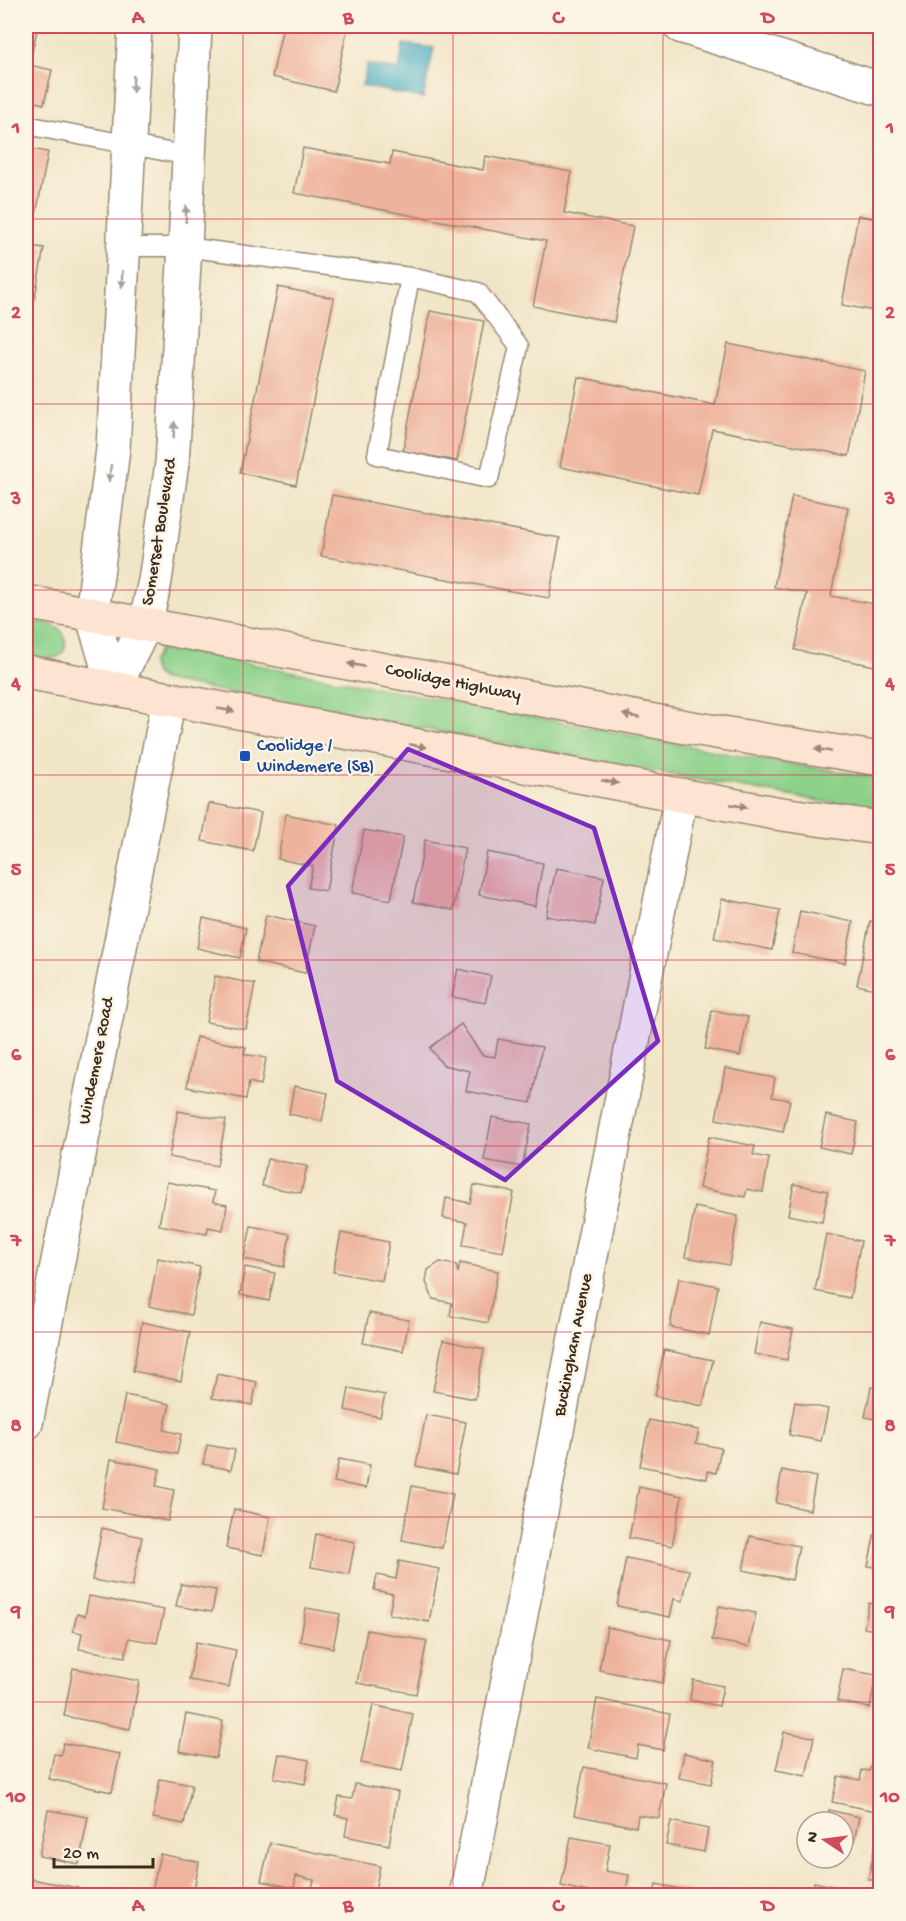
<svg xmlns="http://www.w3.org/2000/svg" width="906" height="1921" font-family="'Gochi Hand',sans-serif">
<rect width="100%" height="100%" fill="#fcf5e5"/>
<filter id="ink" filterUnits="userSpaceOnUse"><feTurbulence type="fractalNoise" baseFrequency=".0167" numOctaves="2"/><feDisplacementMap in="SourceGraphic" scale="12" xChannelSelector="R" yChannelSelector="G"/><feConvolveMatrix kernelMatrix="1 2 1 2 8 2 1 2 1" color-interpolation-filters="sRGB"/></filter>
<filter id="wash" filterUnits="userSpaceOnUse"><feTurbulence type="fractalNoise" baseFrequency=".008" numOctaves="4" result="noise"/><feDisplacementMap in="SourceGraphic" scale="24" xChannelSelector="R" yChannelSelector="G"/><feGaussianBlur stdDeviation="1.35" result="paint"/><feColorMatrix in="noise" values="0 0 0 0 0 0 0 0 0 0 0 0 0 0 0 0 0 1.4 0 .05"/><feComposite in="paint" operator="in"/></filter>
<g filter="url(#wash)">
<rect width="100%" height="100%" fill="#f1e5c7"/>
<g fill="#8cd18a" stroke="#647e54" stroke-width="1.5">
<path d="M26 620C36 622 49 622 58 628 69 636 68 655 54 658 45 660 34 655 26 654Z"/>
<path d="M167 648 740 756 880 778V809L820 801 694 779 163 680C155 676 153 671 152 663L160 649Z"/>
</g>
<polygon fill="#42abc2" stroke="#3e6a70" stroke-width="1.5" points="403,44 434,48 423,98 362,86 367,64 399,70"/>
<g id="blocks">
<g fill="#eeb39c">
<polygon points="26,26 38,26 29,65 52,70 44,104 26,100"/>
<polygon points="283,26 348,26 334,91 272,77"/>
<polygon points="26,148 48,152 30,246 44,248 27,340"/>
<polygon points="303,148 390,164 392,152 483,170 485,156 572,172 564,213 633,226 614,322 533,306 546,241 294,193"/>
<polygon points="858,215 880,220 880,312 842,305"/>
<polygon points="278,287 334,298 296,485 240,473"/>
<polygon points="430,311 484,321 457,461 403,451"/>
<polygon points="728,344 865,371 849,456 712,429 698,495 560,467 578,377 715,405"/>
<polygon points="332,495 560,538 549,598 321,556"/>
<polygon points="792,496 848,507 831,596 880,605 880,667 795,650 807,593 774,587"/>
<polygon points="209,803 261,813 253,851 202,841"/>
<polygon points="286,814 339,825 326,891 308,888 313,866 278,859"/>
<polygon points="364,830 403,837 391,900 352,893"/>
<polygon points="425,840 465,848 453,910 413,902"/>
<polygon points="487,852 543,863 535,906 479,895"/>
<polygon points="556,868 604,877 595,925 546,916"/>
<polygon points="722,899 780,910 772,950 714,938"/>
<polygon points="800,911 853,922 845,963 792,953"/>
<polygon points="266,915 315,926 305,973 256,962"/>
<polygon points="203,918 246,928 240,958 197,948"/>
<polygon points="870,921 880,923 880,990 857,985"/>
<polygon points="458,969 491,976 485,1003 452,997"/>
<polygon points="215,976 255,984 246,1029 206,1022"/>
<polygon points="712,1010 748,1017 740,1056 705,1049"/>
<polygon points="461,1024 482,1055 495,1057 498,1039 542,1047 531,1103 466,1091 470,1071 443,1065 430,1048"/>
<polygon points="196,1037 246,1047 244,1054 266,1058 261,1085 249,1082 246,1099 187,1087"/>
<polygon points="725,1068 775,1078 772,1097 790,1100 783,1132 716,1119"/>
<polygon points="294,1086 328,1093 322,1121 289,1114"/>
<polygon points="178,1111 226,1120 217,1166 169,1157"/>
<polygon points="826,1115 858,1122 851,1154 819,1147"/>
<polygon points="492,1117 531,1124 522,1167 484,1160"/>
<polygon points="709,1137 755,1146 753,1155 769,1158 763,1192 747,1189 745,1197 699,1188"/>
<polygon points="267,1159 307,1166 301,1193 262,1186"/>
<polygon points="167,1182 215,1191 213,1202 227,1205 223,1230 208,1227 207,1234 159,1225"/>
<polygon points="794,1184 828,1191 822,1222 788,1215"/>
<polygon points="474,1185 514,1192 503,1252 463,1245 467,1222 443,1218 446,1198 470,1203"/>
<polygon points="695,1207 738,1216 729,1265 685,1257"/>
<polygon points="251,1226 290,1234 284,1267 244,1259"/>
<polygon points="341,1233 389,1242 382,1281 333,1272"/>
<polygon points="826,1234 861,1241 850,1298 815,1291"/>
<polygon points="158,1258 200,1267 191,1315 149,1306"/>
<polygon points="440,1262 456,1265 458,1273 460,1263 498,1271 488,1323 450,1316 452,1303 433,1299 426,1282 428,1270"/>
<polygon points="245,1267 275,1273 269,1301 240,1295"/>
<polygon points="679,1278 718,1286 709,1335 670,1327"/>
<polygon points="369,1313 409,1320 403,1351 363,1343"/>
<polygon points="142,1322 190,1332 181,1381 133,1371"/>
<polygon points="760,1322 793,1329 787,1360 754,1354"/>
<polygon points="443,1340 484,1349 475,1399 433,1391"/>
<polygon points="664,1350 713,1360 703,1406 655,1396"/>
<polygon points="217,1374 257,1382 252,1405 212,1398"/>
<polygon points="871,1387 880,1389 880,1420 865,1417"/>
<polygon points="349,1388 385,1395 380,1417 345,1410"/>
<polygon points="125,1395 170,1404 164,1430 181,1434 177,1454 116,1442"/>
<polygon points="795,1402 828,1409 821,1441 789,1435"/>
<polygon points="426,1415 466,1422 456,1474 416,1466"/>
<polygon points="649,1420 699,1430 696,1443 721,1448 716,1473 708,1471 707,1479 640,1466"/>
<polygon points="207,1445 235,1450 231,1470 203,1464"/>
<polygon points="111,1459 160,1469 156,1486 174,1490 168,1521 102,1508"/>
<polygon points="339,1459 370,1465 366,1488 334,1482"/>
<polygon points="782,1470 816,1477 810,1510 776,1503"/>
<polygon points="412,1486 453,1494 442,1548 402,1540"/>
<polygon points="639,1487 682,1496 672,1546 629,1538"/>
<polygon points="234,1509 270,1517 263,1555 226,1548"/>
<polygon points="876,1527 880,1528 880,1568 868,1566"/>
<polygon points="102,1528 142,1537 132,1587 92,1580"/>
<polygon points="316,1534 355,1542 349,1574 311,1567"/>
<polygon points="750,1536 799,1546 792,1580 743,1570"/>
<polygon points="626,1558 689,1570 683,1601 674,1599 670,1617 617,1606"/>
<polygon points="399,1561 439,1569 429,1622 389,1614 393,1594 374,1590 377,1575 396,1579"/>
<polygon points="181,1584 216,1590 212,1612 176,1606"/>
<polygon points="89,1596 164,1610 157,1643 129,1638 125,1657 79,1649 82,1633 73,1631 77,1614 85,1616"/>
<polygon points="869,1603 880,1606 880,1631 864,1628"/>
<polygon points="719,1606 756,1613 749,1647 712,1640"/>
<polygon points="306,1608 340,1614 333,1648 300,1641"/>
<polygon points="607,1627 671,1640 663,1683 599,1670"/>
<polygon points="367,1630 427,1641 416,1694 357,1683"/>
<polygon points="196,1642 236,1650 229,1687 189,1680"/>
<polygon points="73,1668 139,1681 130,1729 64,1716"/>
<polygon points="843,1669 876,1675 870,1708 837,1701"/>
<polygon points="693,1680 723,1686 719,1706 690,1700"/>
<polygon points="597,1699 670,1714 663,1750 638,1745 636,1758 588,1748"/>
<polygon points="373,1705 413,1714 402,1771 361,1763"/>
<polygon points="186,1714 223,1721 216,1758 179,1751"/>
<polygon points="876,1719 880,1720 880,1735 873,1734"/>
<polygon points="784,1732 814,1737 806,1776 776,1770"/>
<polygon points="63,1743 120,1754 112,1792 49,1779 54,1754 61,1755"/>
<polygon points="684,1753 716,1760 711,1784 679,1778"/>
<polygon points="279,1754 309,1760 305,1784 274,1778"/>
<polygon points="872,1762 880,1764 880,1812 832,1802 838,1776 860,1780 862,1770 869,1771"/>
<polygon points="584,1767 666,1783 659,1818 638,1815 636,1827 574,1815"/>
<polygon points="160,1779 192,1785 184,1824 153,1818"/>
<polygon points="355,1784 398,1792 389,1845 345,1836 348,1818 335,1815 339,1797 352,1799"/>
<polygon points="48,1810 88,1817 79,1864 39,1856"/>
<polygon points="829,1810 859,1817 854,1842 843,1840 843,1822 827,1822"/>
<polygon points="671,1821 708,1829 704,1852 666,1845"/>
<polygon points="571,1837 610,1844 605,1871 629,1875 625,1896 607,1896 561,1886"/>
<polygon points="876,1841 880,1842 880,1882 868,1879"/>
<polygon points="270,1843 380,1866 374,1896 310,1896 314,1880 296,1876 294,1888 261,1881"/>
<polygon points="160,1854 199,1862 193,1896 176,1896 152,1891"/>
<polygon points="31,1879 78,1888 76,1896 28,1896"/>
<polygon points="814,1882 847,1889 845,1896 812,1896"/>
<polygon points="656,1884 690,1891 689,1896 654,1896"/>
</g>
</g>
</g>
<g filter="url(#ink)">
<use href="#blocks" fill-opacity="0" stroke="#968872" stroke-width="1.5"/>
<g fill="none" stroke-linecap="round" stroke-linejoin="round">
<g stroke="#968872" stroke-width="21">
<g id="lane">
<polyline points="26,125 189,156"/>
<polyline points="124,247 185,247 410,277 478,292 519,346 489,479 377,455 410,277"/>
</g>
</g>
<g stroke="#968872" stroke-width="36">
<g id="street">
<polyline points="680,26 880,89"/>
<polyline points="114,688 145,625 155,581 172,463 185,247 195,26"/>
<polyline points="114,688 92,614 113,449 135,26"/>
<polyline points="26,1423 169,699"/>
<polyline points="466,1896 681,795"/>
</g>
</g>
<g stroke="#968872" stroke-width="36">
<g id="secondary">
<polyline points="26,602 686,727 880,759"/>
<polyline points="26,672 775,813 880,828"/>
</g>
</g>
<use href="#lane" stroke="#fff" stroke-width="18"/>
<use href="#street" stroke="#fff" stroke-width="33"/>
<use href="#secondary" stroke="#fde3d1" stroke-width="33"/>
</g>
<defs><path id="oneway-solid" d="M-6-.8H1V-3.2L6.5 0L1 3.2V.8H-6Z" transform="scale(1.5)"/></defs>
<g fill="#a79f9a">
<use href="#oneway-solid" transform="translate(133 84) rotate(92)"/>
<use href="#oneway-solid" transform="translate(186 214) rotate(-88)"/>
<use href="#oneway-solid" transform="translate(122 279) rotate(93)"/>
<use href="#oneway-solid" transform="translate(174 430) rotate(-87)"/>
<use href="#oneway-solid" transform="translate(110 473) rotate(97)"/>
</g>
<g fill="#9c8678">
<use href="#oneway-solid" transform="translate(356 665) rotate(-169)"/>
<use href="#oneway-solid" transform="translate(226 710) rotate(10)"/>
<use href="#oneway-solid" transform="translate(631 716) rotate(-169)"/>
<use href="#oneway-solid" transform="translate(418 746) rotate(11)"/>
<use href="#oneway-solid" transform="translate(823 750) rotate(-170)"/>
<use href="#oneway-solid" transform="translate(610 782) rotate(11)"/>
<use href="#oneway-solid" transform="translate(739 806) rotate(11)"/>
</g>
</g>
<path fill="#7b2cbf" fill-opacity="0.2" stroke="#7b2cbf" stroke-width="4.5" stroke-linejoin="round" d="M408 749 594 828 658 1041 505 1180 337 1081 288 886Z"/>
<path fill="none" stroke="#d1495b" stroke-width="1.5" stroke-opacity="0.55" d="M243 26V1896M453 26V1896M663 26V1896M26 219H880M26 404H880M26 590H880M26 775H880M26 960H880M26 1146H880M26 1332H880M26 1517H880M26 1702H880"/>
<rect fill="#1a4fb4" stroke="#fcf5e5" stroke-width="2" x="239" y="750" width="12" height="12" rx="3"/>
<g text-anchor="middle" dominant-baseline="central" stroke-width="5" stroke-linejoin="round" paint-order="stroke">
<g font-size="18" fill="#3b2a1e" stroke="#fcf5e5">
<text transform="translate(160 532) rotate(-81)">Somerset Boulevard</text>
<text transform="translate(453 683) rotate(11)">Coolidge Highway</text>
<text transform="translate(97 1061) rotate(-79)">Windemere Road</text>
<text transform="translate(574 1345) rotate(-79)">Buckingham Avenue</text>
</g>
<g font-size="18" fill="#164399" stroke="#fcf5e5" text-anchor="start">
<text x="257" y="746">Coolidge /<tspan x="257" dy="21">Windemere (SB)</tspan></text>
</g>
</g>
<rect width="906" height="1921" fill="none" stroke="#fcf5e5" stroke-width="66"/>
<g transform="translate(825 1840) rotate(283)"><circle r="28" fill="#fcf5e5" stroke="#afa495" stroke-width="1.5"/>
<path d="M0-4.5L10 22L0 15L-10 22Z" fill="#d1495b"/>
<text y="-9" font-size="16" font-weight="bold" text-anchor="middle" fill="#3b2a1e">N</text>
</g>
<path d="M54 1858v9h99v-9" fill="none" stroke="#3b2a1e" stroke-width="3"/>
<text x="63" y="1858" font-size="18" fill="#3b2a1e" stroke="#fcf5e5" stroke-width="4.5" paint-order="stroke">20 m</text>
<rect x="33" y="33" width="840" height="1855" fill="none" stroke="#d1495b" stroke-width="2"/>
<g font-size="20" text-anchor="middle" font-weight="bold" fill="#d1495b">
<text x="138" y="23">A</text>
<text x="348" y="23">B</text>
<text x="558" y="23">C</text>
<text x="768" y="23">D</text>
<text x="16" y="133">1</text>
<text x="890" y="133">1</text>
<text x="16" y="318">2</text>
<text x="890" y="318">2</text>
<text x="16" y="504">3</text>
<text x="890" y="504">3</text>
<text x="16" y="689">4</text>
<text x="890" y="689">4</text>
<text x="16" y="875">5</text>
<text x="890" y="875">5</text>
<text x="16" y="1060">6</text>
<text x="890" y="1060">6</text>
<text x="16" y="1246">7</text>
<text x="890" y="1246">7</text>
<text x="16" y="1431">8</text>
<text x="890" y="1431">8</text>
<text x="16" y="1617">9</text>
<text x="890" y="1617">9</text>
<text x="16" y="1802">10</text>
<text x="890" y="1802">10</text>
<text x="138" y="1911">A</text>
<text x="348" y="1911">B</text>
<text x="558" y="1911">C</text>
<text x="768" y="1911">D</text>
</g>
</svg>
